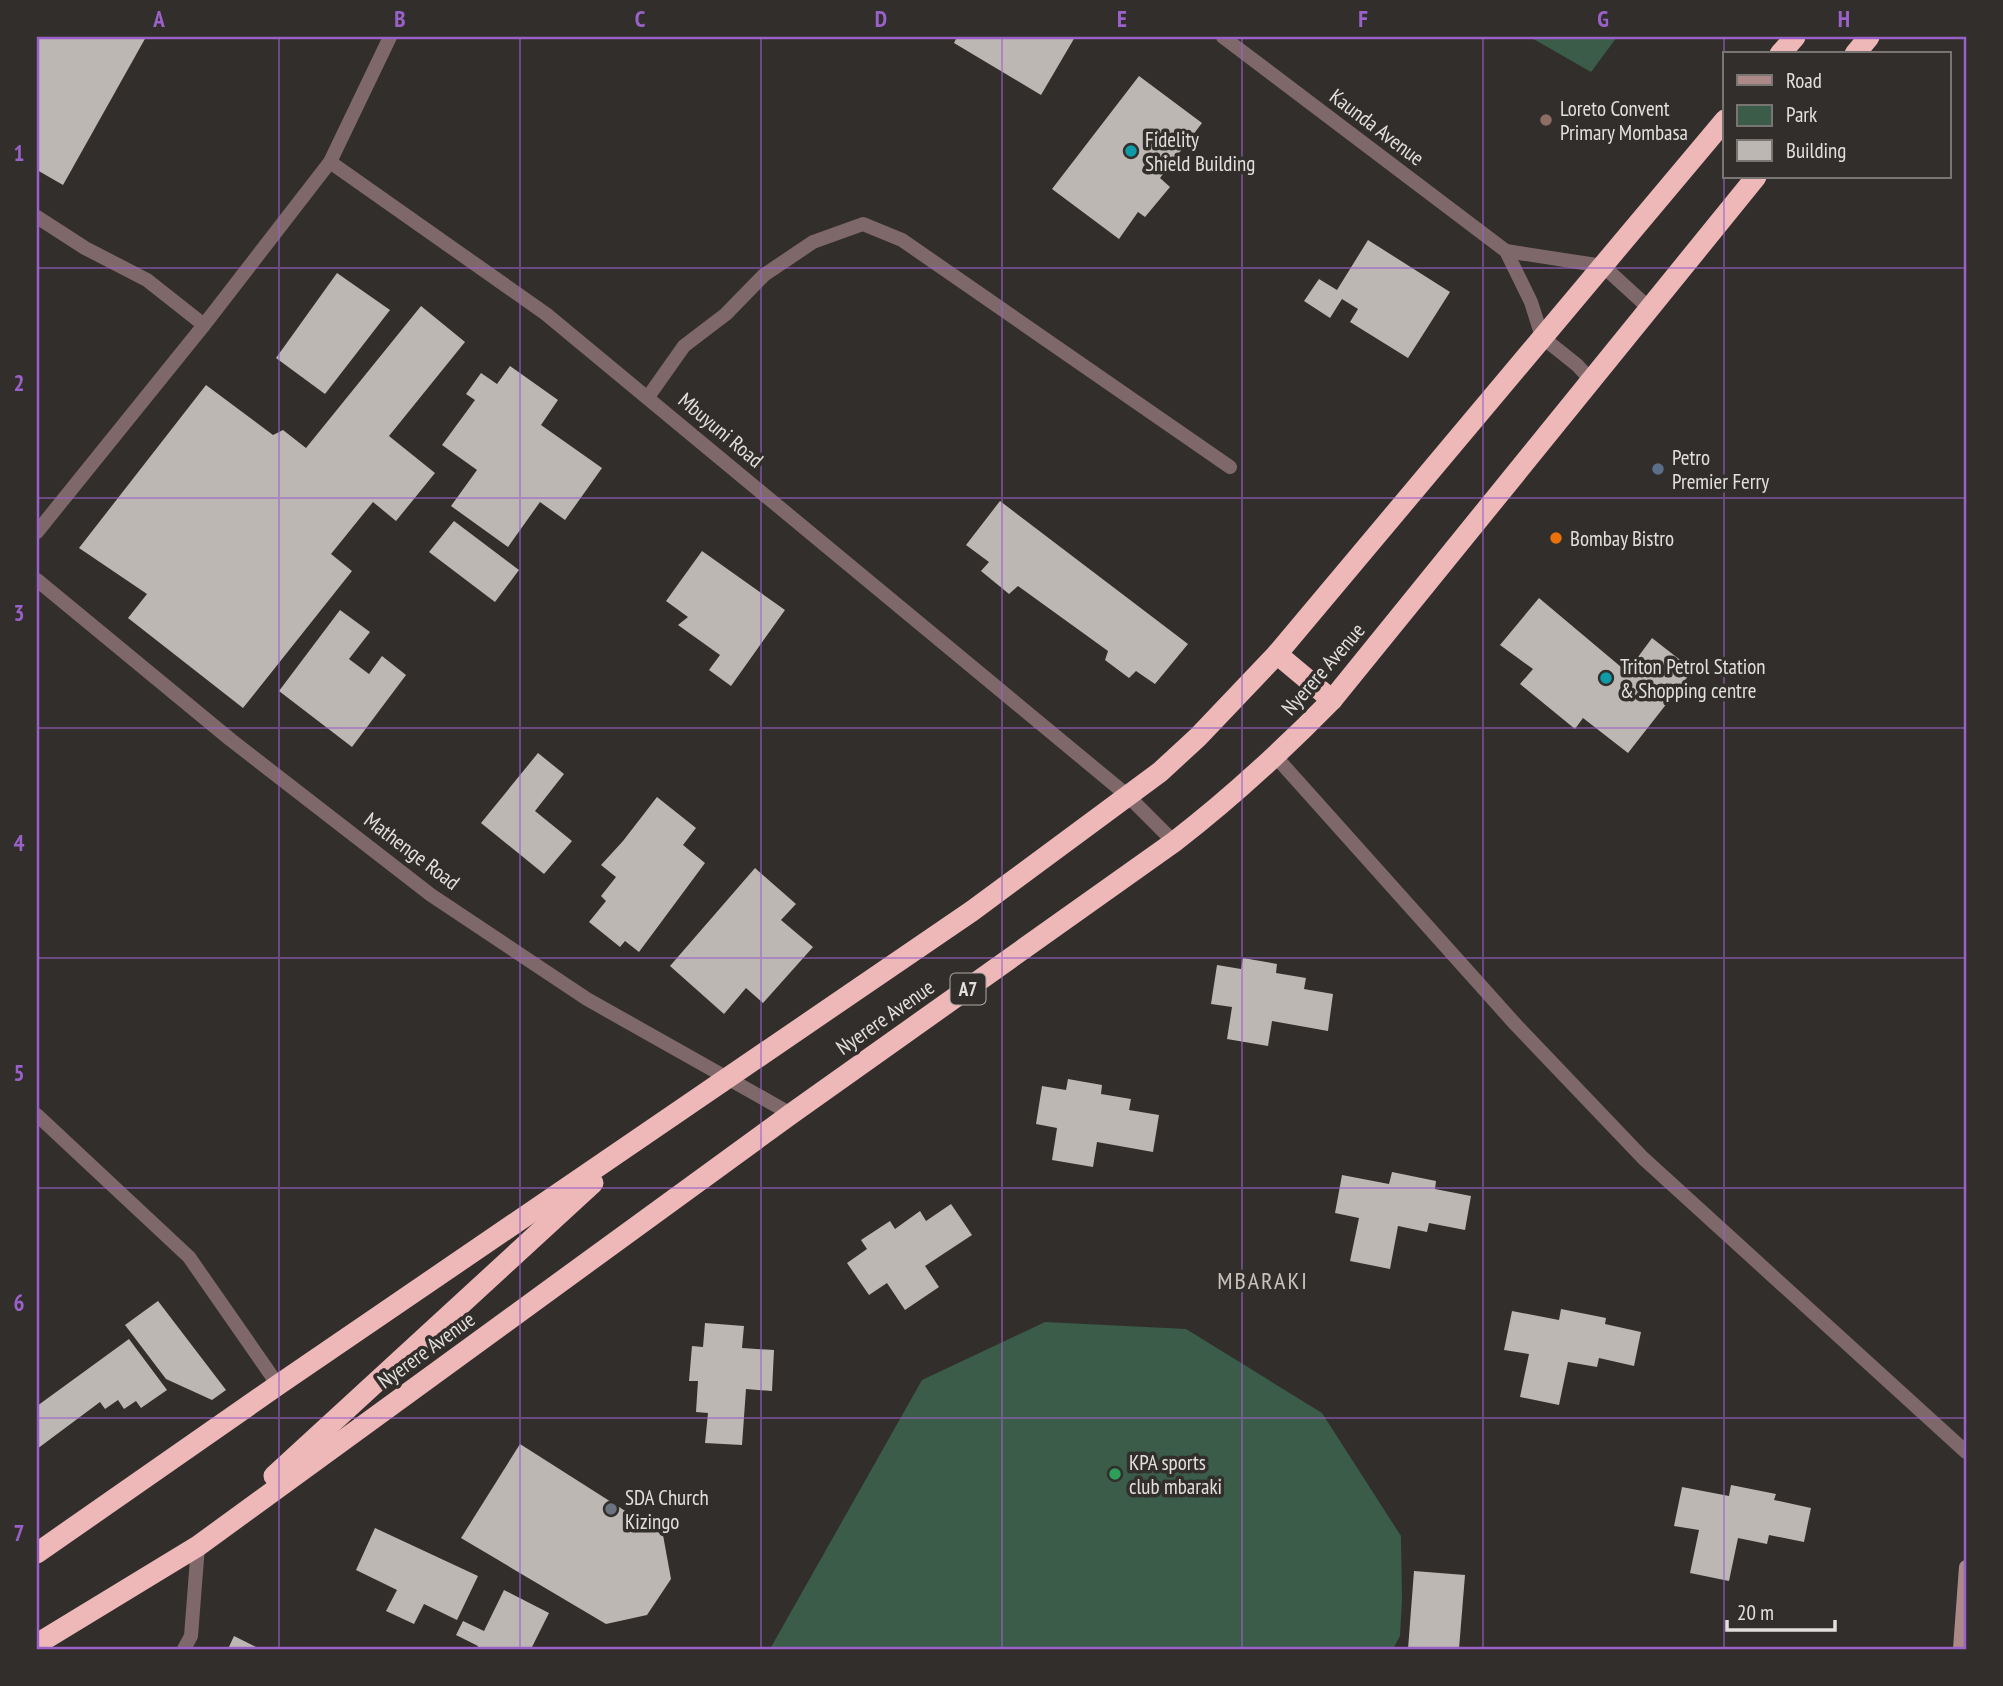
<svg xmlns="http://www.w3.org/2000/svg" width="2003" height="1686" font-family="'PT Sans Narrow',sans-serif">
<rect width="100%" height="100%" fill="#322e2b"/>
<g fill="#3a5c49">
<polygon points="1530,37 1617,37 1591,72"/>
<polygon points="1045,1322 1186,1329 1322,1413 1401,1536 1402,1600 1400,1636 1393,1649 770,1649 922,1380"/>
</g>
<g fill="#bcb7b3">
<polygon points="37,37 146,37 63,185 37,170"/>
<polygon points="957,37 1075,37 1041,95 954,43"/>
<polygon points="1139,76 1202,123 1160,178 1170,187 1145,217 1138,212 1119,239 1052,189"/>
<polygon points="1368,240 1450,292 1408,358 1350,322 1358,309 1342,299 1330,318 1304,301 1319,279 1337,290"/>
<polygon points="337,273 390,310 325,394 276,358"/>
<polygon points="421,306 465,342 389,436 435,473 396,521 373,502 331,554 352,571 243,708 128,618 147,594 79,548 206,385 273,435 283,430 306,448"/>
<polygon points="510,366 558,400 541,425 602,468 565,520 540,502 508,547 451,506 477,470 442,445 475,400 466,394 481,373 497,384"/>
<polygon points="1000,501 1188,644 1155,684 1136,671 1129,678 1105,660 1108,651 1018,586 1009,594 981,571 989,562 966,545"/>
<polygon points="454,521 519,570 495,602 429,552"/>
<polygon points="702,551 785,610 731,686 709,670 720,655 678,625 688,617 666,601"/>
<polygon points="1539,598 1627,672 1652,638 1693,670 1628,753 1583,718 1575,729 1520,684 1533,669 1500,645"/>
<polygon points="340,610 370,632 349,659 369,674 382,656 406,675 352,747 279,691"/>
<polygon points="538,753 564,774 535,811 572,841 544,874 481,823"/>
<polygon points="657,797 696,828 683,845 705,863 639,952 625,941 620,947 589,922 606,901 601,896 616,877 601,865 623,841"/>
<polygon points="755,868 796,904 781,920 813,947 763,1003 746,988 724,1014 670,966"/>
<polygon points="1243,958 1277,964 1276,973 1306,978 1304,989 1333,994 1328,1031 1272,1021 1268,1046 1227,1039 1232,1007 1211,1004 1217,965 1241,969"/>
<polygon points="1068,1079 1102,1085 1101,1094 1131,1099 1129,1110 1159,1115 1153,1152 1097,1142 1093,1167 1052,1160 1057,1128 1036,1124 1042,1086 1066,1090"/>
<polygon points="1392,1172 1436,1181 1435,1189 1471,1196 1465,1230 1429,1223 1427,1232 1398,1226 1390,1269 1350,1261 1359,1218 1335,1213 1342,1175 1389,1184"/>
<polygon points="951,1204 972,1235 925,1266 939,1287 905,1310 887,1283 869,1295 847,1263 867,1249 861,1240 890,1221 895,1229 920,1211 926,1221"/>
<polygon points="158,1301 226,1390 212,1400 166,1379 125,1325"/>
<polygon points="1561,1309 1606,1318 1605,1324 1641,1332 1634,1366 1599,1358 1597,1367 1568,1362 1559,1405 1520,1397 1529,1354 1504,1350 1512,1311 1559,1320"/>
<polygon points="705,1323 744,1326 742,1348 774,1350 772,1391 746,1389 742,1445 705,1443 708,1413 696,1412 698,1381 689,1381 692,1346 703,1347"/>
<polygon points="129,1339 167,1390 141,1408 136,1401 124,1409 118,1400 105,1409 100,1402 37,1449 37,1406"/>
<polygon points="520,1444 663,1535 671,1579 647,1615 606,1624 461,1538"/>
<polygon points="1731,1485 1776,1494 1774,1500 1811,1508 1804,1542 1769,1535 1767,1544 1738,1538 1729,1581 1690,1573 1699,1530 1674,1526 1682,1487 1729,1496"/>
<polygon points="375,1528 478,1576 457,1620 424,1604 414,1624 386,1611 397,1590 356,1570"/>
<polygon points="1414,1571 1465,1575 1459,1649 1408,1649"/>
<polygon points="504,1590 549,1613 531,1649 477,1649 478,1646 456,1635 463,1621 484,1631"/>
<polygon points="234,1636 260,1649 228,1649"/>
</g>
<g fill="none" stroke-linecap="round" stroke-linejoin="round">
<polyline stroke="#7f6869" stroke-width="14" points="184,1649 191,1636 198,1546"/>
<g stroke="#7f6869" stroke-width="14">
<polyline points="390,37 330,162 546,314 1128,796 1174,842"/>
<polyline points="1223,37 1506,251 1531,302 1542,337 1577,365 1591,380"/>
<polyline points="37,217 85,248 147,280 204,325"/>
<polyline points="1506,251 1603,266 1649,308"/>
<polyline points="648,397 684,346 726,314 764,275 813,242 863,224 902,240 1230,467"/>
<polyline points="37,532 204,325 330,162"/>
<polyline points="37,580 231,740 431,895 587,999 791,1114"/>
<polyline points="1276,757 1516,1025 1643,1158 1966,1452"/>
<polyline points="37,1115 189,1257 278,1385"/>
</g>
<polyline stroke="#ac8889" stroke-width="14" points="1960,1649 1966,1567"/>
<g stroke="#eeb7b8" stroke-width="21">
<polyline points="1780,54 1795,37"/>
<polyline points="1855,54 1869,37"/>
<polyline points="1277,654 1332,700"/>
<polyline points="274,1476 593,1183"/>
<polyline points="37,1553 278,1385 972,911 1160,772 1198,737 1277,654 1725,120"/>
<path d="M37 1644 198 1546 791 1114 1174 842C1231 798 1282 751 1332 700L1756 177"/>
</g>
</g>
<path fill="none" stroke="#9a62c8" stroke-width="2" stroke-opacity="0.55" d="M279 37V1649M520 37V1649M761 37V1649M1002 37V1649M1242 37V1649M1483 37V1649M1724 37V1649M37 268H1966M37 498H1966M37 728H1966M37 958H1966M37 1188H1966M37 1418H1966"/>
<circle fill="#8d6e63" stroke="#322e2b" stroke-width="2.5" cx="1546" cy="120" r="7"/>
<g fill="#0f9aa8" stroke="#322e2b" stroke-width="2.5">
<circle cx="1131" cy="151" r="7"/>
<circle cx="1606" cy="678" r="7"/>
</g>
<circle fill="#5c6f8a" stroke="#322e2b" stroke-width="2.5" cx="1658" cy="469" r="7"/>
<circle fill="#e8710a" stroke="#322e2b" stroke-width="2.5" cx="1556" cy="538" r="7"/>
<circle fill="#2e9e5b" stroke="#322e2b" stroke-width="2.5" cx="1115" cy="1474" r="7"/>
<circle fill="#6b7280" stroke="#322e2b" stroke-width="2.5" cx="611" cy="1509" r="7"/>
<g text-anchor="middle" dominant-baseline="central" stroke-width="7" stroke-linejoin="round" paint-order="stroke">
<rect fill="#322e2b" stroke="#adaba8" stroke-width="2" x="950.5" y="973.5" width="35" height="31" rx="5"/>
<g font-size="19" font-weight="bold" fill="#e2e0dd">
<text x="968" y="989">A7</text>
</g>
<g font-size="21" fill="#e2e0dd" stroke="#322e2b" text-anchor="start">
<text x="1560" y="108">Loreto Convent<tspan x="1560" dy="24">Primary Mombasa</tspan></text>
<text x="1145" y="139">Fidelity<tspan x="1145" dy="24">Shield Building</tspan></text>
<text x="1672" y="457">Petro<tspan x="1672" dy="24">Premier Ferry</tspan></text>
<text x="1570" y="538">Bombay Bistro</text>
<text x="1620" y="666">Triton Petrol Station<tspan x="1620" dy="24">&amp; Shopping centre</tspan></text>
<text x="1129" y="1462">KPA sports<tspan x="1129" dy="24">club mbaraki</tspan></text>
<text x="625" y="1497">SDA Church<tspan x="625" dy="24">Kizingo</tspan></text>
</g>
<g font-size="21" fill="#e2e0dd" stroke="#322e2b">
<text transform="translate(1377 127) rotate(37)">Kaunda Avenue</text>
<text transform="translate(721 430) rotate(40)">Mbuyuni Road</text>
<text transform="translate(1323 669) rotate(-49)">Nyerere Avenue</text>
<text transform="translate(412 851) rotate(37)">Mathenge Road</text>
<text transform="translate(885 1017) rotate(-35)">Nyerere Avenue</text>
<text transform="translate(426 1350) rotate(-36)">Nyerere Avenue</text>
</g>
<g font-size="24" letter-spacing="2" fill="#c7c2bd" stroke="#322e2b">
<text x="1263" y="1280">MBARAKI</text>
</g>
</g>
<rect width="2003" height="1686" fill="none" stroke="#322e2b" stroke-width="77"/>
<rect x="1723" y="52" width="228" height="126" fill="#322e2b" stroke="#787572" stroke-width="2"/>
<rect x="1737" y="75" width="35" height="10" fill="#ac8889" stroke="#787572" stroke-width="2"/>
<text x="1786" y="88" font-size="21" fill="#e2e0dd">Road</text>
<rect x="1737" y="105" width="35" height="21" fill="#3a5c49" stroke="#787572" stroke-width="2"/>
<text x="1786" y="122" font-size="21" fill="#e2e0dd">Park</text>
<rect x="1737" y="140" width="35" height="21" fill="#bcb7b3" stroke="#787572" stroke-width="2"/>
<text x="1786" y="158" font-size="21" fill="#e2e0dd">Building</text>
<path d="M1727 1620v10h108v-10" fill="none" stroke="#e2e0dd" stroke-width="3.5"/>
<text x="1737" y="1620" font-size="21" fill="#e2e0dd" stroke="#322e2b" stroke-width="5" paint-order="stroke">20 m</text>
<rect x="38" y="38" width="1927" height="1610" fill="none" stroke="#9a62c8" stroke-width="2.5"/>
<g font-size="23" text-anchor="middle" font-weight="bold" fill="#9a62c8">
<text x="159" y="27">A</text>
<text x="400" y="27">B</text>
<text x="640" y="27">C</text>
<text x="881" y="27">D</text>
<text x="1122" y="27">E</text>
<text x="1363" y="27">F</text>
<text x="1603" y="27">G</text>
<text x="1844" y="27">H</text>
<text x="19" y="161">1</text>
<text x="19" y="391">2</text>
<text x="19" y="621">3</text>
<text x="19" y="851">4</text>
<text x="19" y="1081">5</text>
<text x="19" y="1311">6</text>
<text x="19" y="1541">7</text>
</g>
</svg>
